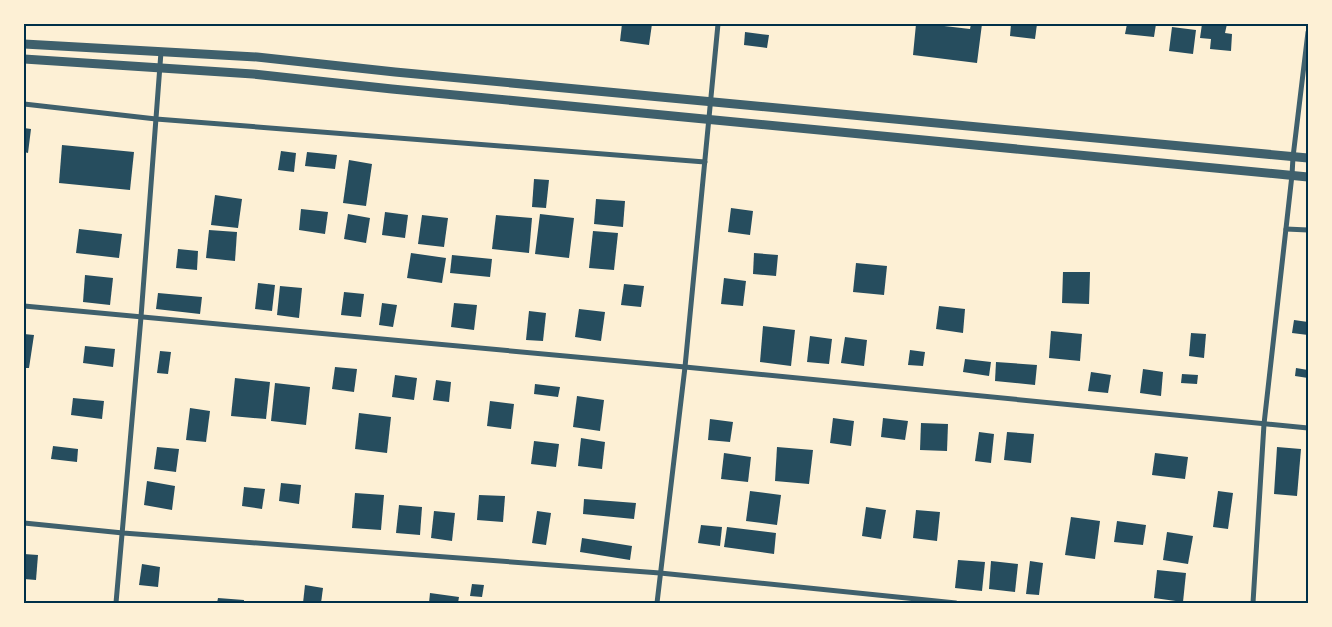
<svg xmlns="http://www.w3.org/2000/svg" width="1332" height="627" font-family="Spectral,serif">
<rect width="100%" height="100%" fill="#fdf0d5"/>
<g fill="#264d5e">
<polygon points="622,24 652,24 649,45 620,41"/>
<polygon points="916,24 927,24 970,29 971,24 982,24 977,63 913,55"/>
<polygon points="1011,24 1037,24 1035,39 1010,36"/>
<polygon points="1127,24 1156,24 1154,37 1125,34"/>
<polygon points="1202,24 1227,24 1225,33 1232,34 1231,51 1210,49 1211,39 1200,38"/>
<polygon points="1172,27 1196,30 1193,54 1169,51"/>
<polygon points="745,32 769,35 767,48 744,45"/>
<polygon points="24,128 31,129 28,153 24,152"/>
<polygon points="62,145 134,152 130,190 59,183"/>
<polygon points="281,151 296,153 294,172 278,170"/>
<polygon points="307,152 337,155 335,169 305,166"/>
<polygon points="349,160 372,164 366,206 343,203"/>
<polygon points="534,179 549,180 546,208 532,207"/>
<polygon points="215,195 242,199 238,228 211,225"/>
<polygon points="596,199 625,201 623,227 594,224"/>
<polygon points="731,208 753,211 750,235 728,232"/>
<polygon points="301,209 328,212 325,234 299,230"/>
<polygon points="385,212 408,215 405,238 382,235"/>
<polygon points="348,214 370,218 366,243 344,239"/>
<polygon points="540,214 574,218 569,258 535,254"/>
<polygon points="422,215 448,218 444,247 418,244"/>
<polygon points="496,215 532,218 529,253 492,249"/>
<polygon points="79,229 122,234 119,258 76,253"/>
<polygon points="209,230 237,232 235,261 206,258"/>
<polygon points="593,231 618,233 614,270 589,268"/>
<polygon points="178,249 198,251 197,270 176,268"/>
<polygon points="411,253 446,258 442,283 407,278"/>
<polygon points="754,253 778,255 776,276 753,274"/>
<polygon points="452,255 492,259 490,277 450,273"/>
<polygon points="856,263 887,266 884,295 853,292"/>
<polygon points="1063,272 1090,272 1089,304 1062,303"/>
<polygon points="85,275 113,278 110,305 83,302"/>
<polygon points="724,278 746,281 743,306 721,304"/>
<polygon points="258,283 275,285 272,311 255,309"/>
<polygon points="624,284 644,286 641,307 621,305"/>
<polygon points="280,286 302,288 299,318 277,315"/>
<polygon points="344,292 364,294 361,317 341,315"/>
<polygon points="158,293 202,297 200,314 156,309"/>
<polygon points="382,303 397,305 393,327 379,325"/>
<polygon points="454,303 477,305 474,330 451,327"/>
<polygon points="939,306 965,309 963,333 936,329"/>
<polygon points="579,309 605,312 601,341 575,337"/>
<polygon points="529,311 546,313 543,341 526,340"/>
<polygon points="1294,320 1308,322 1308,335 1292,333"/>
<polygon points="763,326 795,330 791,366 760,362"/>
<polygon points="1051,331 1082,334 1080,361 1049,358"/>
<polygon points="1191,333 1206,334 1204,358 1189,356"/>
<polygon points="24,334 34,335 29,368 24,368"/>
<polygon points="810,336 832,339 829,364 807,362"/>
<polygon points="845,337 867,340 864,366 841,363"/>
<polygon points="85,346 115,349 113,367 83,363"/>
<polygon points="910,350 925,352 923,366 908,365"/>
<polygon points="160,351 171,352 168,374 157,373"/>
<polygon points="965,359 991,362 989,376 963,372"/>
<polygon points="996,362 1037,365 1035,385 995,381"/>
<polygon points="335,367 357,369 354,392 332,389"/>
<polygon points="1296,368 1308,370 1308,378 1295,376"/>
<polygon points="1143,369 1163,372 1161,396 1140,393"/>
<polygon points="1091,372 1111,375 1108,393 1088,391"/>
<polygon points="1182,374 1198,375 1197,384 1181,383"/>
<polygon points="395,375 417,378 414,400 392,397"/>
<polygon points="235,378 270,382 266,419 231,416"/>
<polygon points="436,380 451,382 449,402 433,400"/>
<polygon points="275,383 310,387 306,425 271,421"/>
<polygon points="535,384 560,387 558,397 534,394"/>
<polygon points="577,396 604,400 600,431 573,427"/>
<polygon points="73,398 104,401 102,419 71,415"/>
<polygon points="490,401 514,404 511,429 487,426"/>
<polygon points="190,408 210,411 206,442 186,440"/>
<polygon points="359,413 391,417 387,453 355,449"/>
<polygon points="833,418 854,421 851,446 830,443"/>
<polygon points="883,418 908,421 905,440 881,437"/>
<polygon points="710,419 733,422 730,442 708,440"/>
<polygon points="921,423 948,424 947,451 920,450"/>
<polygon points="979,432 994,434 991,463 975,461"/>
<polygon points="1007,432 1034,434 1031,463 1004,460"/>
<polygon points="581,438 605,442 602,469 578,466"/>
<polygon points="534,441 559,444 556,467 531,464"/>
<polygon points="53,446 78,449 77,462 51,459"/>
<polygon points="157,447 179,449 176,472 154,469"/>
<polygon points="777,447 813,450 809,484 775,481"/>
<polygon points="1277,447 1301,449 1297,496 1274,494"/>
<polygon points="724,453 751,457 748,482 721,479"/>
<polygon points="1155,453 1188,457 1185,479 1152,475"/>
<polygon points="147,481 175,486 172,510 144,505"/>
<polygon points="281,483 301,485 299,504 279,501"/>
<polygon points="244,487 265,489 262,509 242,506"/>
<polygon points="750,491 781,495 777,525 746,521"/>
<polygon points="1218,491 1233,493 1228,529 1213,527"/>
<polygon points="355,493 384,495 381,530 352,528"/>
<polygon points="479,495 505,496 503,522 477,520"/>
<polygon points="584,499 636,503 634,519 583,514"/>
<polygon points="399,505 422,507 420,535 396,533"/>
<polygon points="866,507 886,510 881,539 862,536"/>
<polygon points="916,510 940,512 937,541 913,538"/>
<polygon points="434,511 455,513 452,541 431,538"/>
<polygon points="537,511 551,513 546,545 532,543"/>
<polygon points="1071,517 1100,521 1095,559 1065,555"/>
<polygon points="1117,521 1146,525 1143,545 1114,542"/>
<polygon points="701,525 722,527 720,546 698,543"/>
<polygon points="727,527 776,533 774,554 724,547"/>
<polygon points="1167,532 1193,536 1188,564 1163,560"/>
<polygon points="582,538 632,546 630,560 580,552"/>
<polygon points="24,554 38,555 36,580 24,579"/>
<polygon points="958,560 985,562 982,591 955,588"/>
<polygon points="991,561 1018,564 1015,592 989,589"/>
<polygon points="1030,561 1043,563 1039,595 1026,594"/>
<polygon points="142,564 160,567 158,587 139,585"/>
<polygon points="1157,570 1186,573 1183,602 1154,598"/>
<polygon points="472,584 484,585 482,597 470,596"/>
<polygon points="305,585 323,588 321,603 303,603"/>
<polygon points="430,593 459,597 458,603 429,603"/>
<polygon points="218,598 244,600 244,603 217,603"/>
</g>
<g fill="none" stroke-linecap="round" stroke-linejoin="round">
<g stroke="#3f606c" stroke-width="5">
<polyline points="24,104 156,119 705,162"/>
<polyline points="1286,229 1308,230"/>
<polyline points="24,306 685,367 1308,428"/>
<polyline points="24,523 123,533 660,573 956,603"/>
<polyline points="116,603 141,317 161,52"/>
<polyline points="657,603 685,367 718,24"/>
<polyline points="1253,603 1264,424 1292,175 1293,157 1308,32"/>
</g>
<g stroke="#3f606c" stroke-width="9">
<polyline points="24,44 257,57 395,72 1308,158"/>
<polyline points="24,59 253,74 392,89 1308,177"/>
</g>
</g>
<rect width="1332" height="627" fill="none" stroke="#fdf0d5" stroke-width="50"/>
<rect x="25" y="25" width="1282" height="577" fill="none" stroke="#003049" stroke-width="2"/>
</svg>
